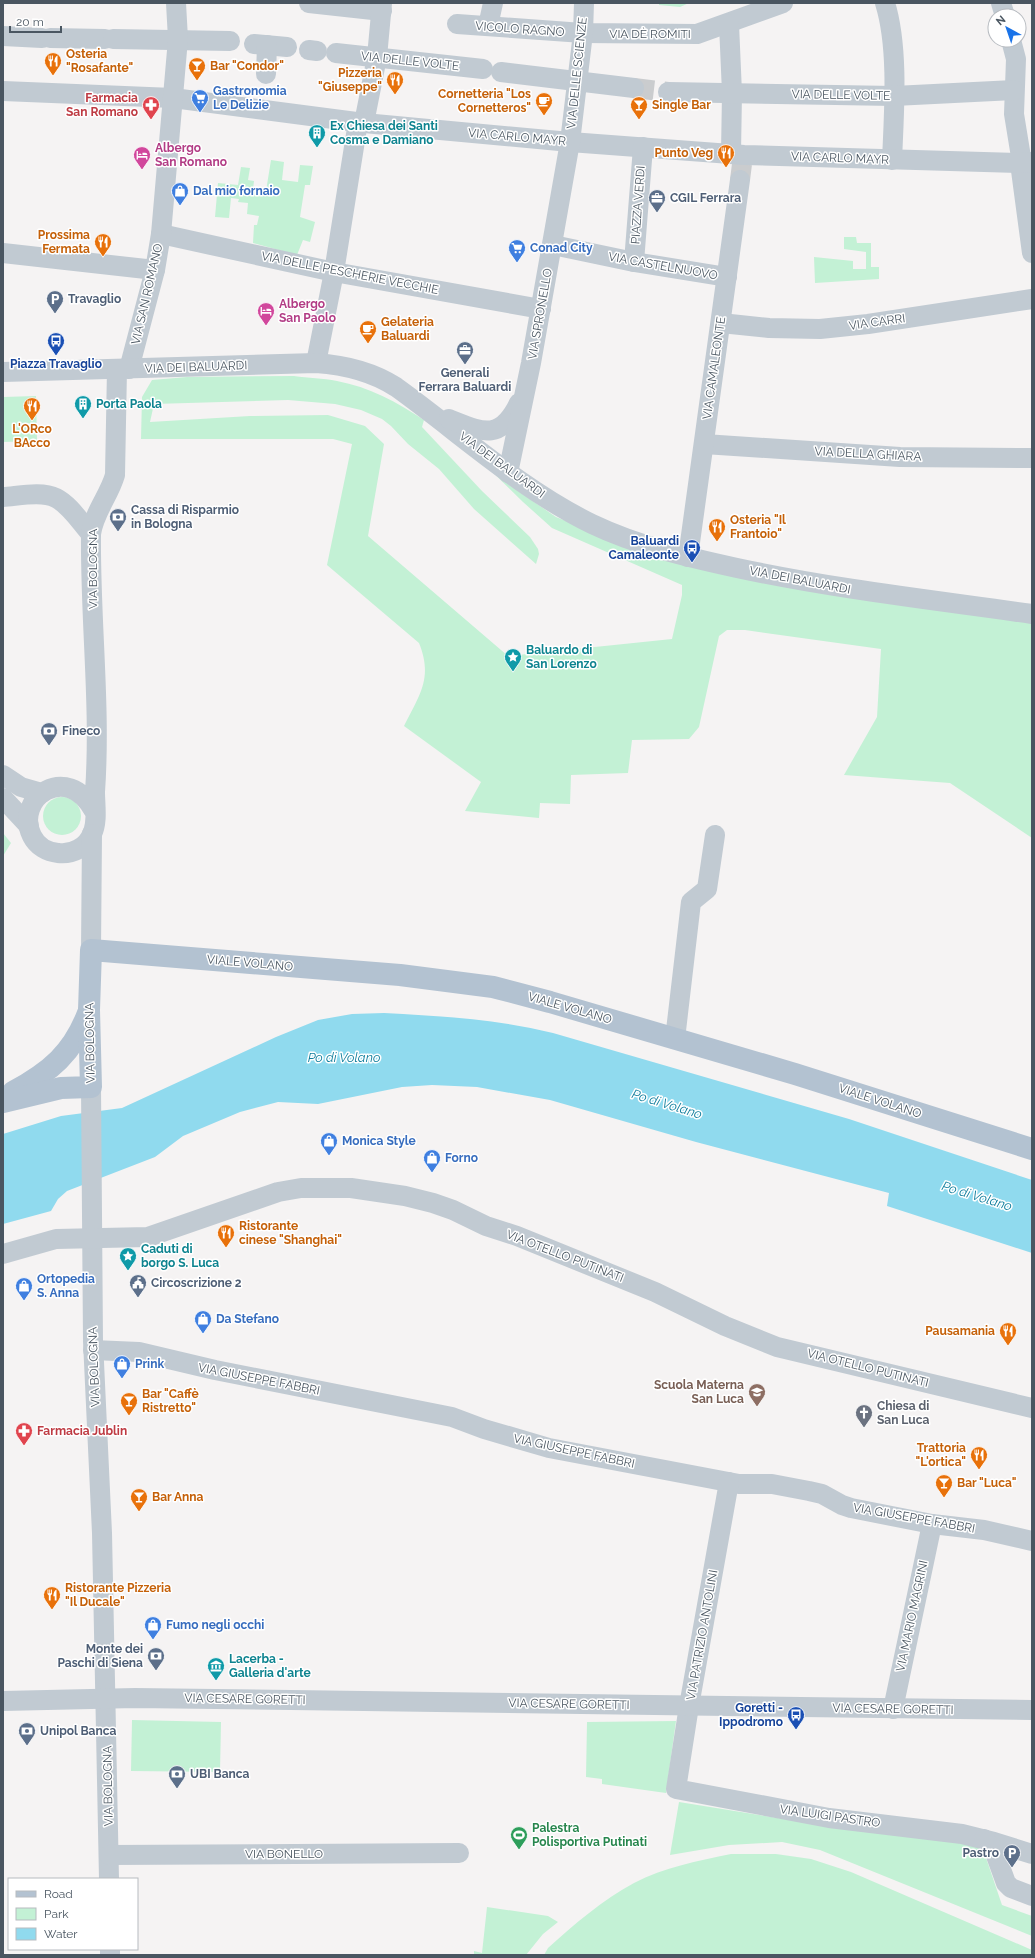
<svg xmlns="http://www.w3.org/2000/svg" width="1035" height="1958" font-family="Raleway,sans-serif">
<rect width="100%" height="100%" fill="#f5f3f3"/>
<g fill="#c3f1d5">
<polygon points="659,3 689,3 680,7 659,5"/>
<polygon points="271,160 284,162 282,180 298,182 300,165 313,166 310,185 305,185 300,217 315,222 310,242 303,240 297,255 253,243 254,225 257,225 259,216 247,214 248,203 238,202 239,199 231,198 229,218 215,217 218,183 238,185 241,167 250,168 248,180 254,181 253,189 266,191"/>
<polygon points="844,237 856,237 857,243 871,243 871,267 879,267 879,279 815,283 814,257 853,261 853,269 866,269 866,252 844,249"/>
<path d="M294 376C308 378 323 378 337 381 369 387 397 402 424 420L422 427 482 491 530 537 538 549 539 554 536 564 474 509 439 469 408 444 391 426 382 419 361 410 335 404 288 400 154 404 150 422 250 416 328 415 365 426 384 444 368 536 508 656 672 639 682 595V585L552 528 523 502 466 446 502 480 556 517 589 530 1032 619V838L950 783 844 775 877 717 881 649 745 630H727L719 636 699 727 689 739 632 740 628 773 571 775 570 804 540 803 539 818 465 811 481 782 404 726C420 694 433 678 419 643L327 565 352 444 333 439H141L142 397 152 380 187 377Z"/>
<polygon points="36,396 37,441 3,442 3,397"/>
<circle cx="62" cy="816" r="19"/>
<polygon points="3,833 11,843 3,856"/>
<polygon points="132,1720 221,1722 220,1772 131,1771"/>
<polygon points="676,1721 666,1793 602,1784 602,1779 586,1777 587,1722"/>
<polygon points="679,1802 827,1826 982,1846 1002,1905 1032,1916 1032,1936 820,1850 782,1842 729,1845 670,1855"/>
<path d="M731 1854H776L811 1859 851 1872 1032 1950V1955H544L548 1948C575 1924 602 1900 634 1883 664 1867 698 1861 731 1854Z"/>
<polygon points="487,1907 548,1916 558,1922 543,1934 526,1955 474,1955 474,1951 482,1953"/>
</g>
<path fill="#90daee" d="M384 1013C441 1016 497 1019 553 1033L849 1119 1032 1180V1253L887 1206 889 1193 696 1142 550 1100 477 1087 432 1085 402 1087 318 1104 278 1102 240 1112 183 1136 155 1157 67 1191 58 1199 51 1211 3 1224V1134L61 1116 122 1108 276 1037 318 1020 352 1014Z"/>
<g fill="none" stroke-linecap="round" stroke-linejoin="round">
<g stroke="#caccce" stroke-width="20" stroke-dasharray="20 10" stroke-linecap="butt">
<polyline points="634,88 668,92"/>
<polyline points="740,180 742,164"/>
</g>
<g stroke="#c1cad2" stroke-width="20">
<polyline points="309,3 382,11"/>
<path d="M885 3C899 48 894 113 892 160"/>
<polyline points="1001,3 1005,16"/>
<polyline points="457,24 583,33 697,34 783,3"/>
<polyline points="729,24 732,93 731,153"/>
<polyline points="488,26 493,3"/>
<polyline points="3,36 42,38"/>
<polyline points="50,38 105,39"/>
<polyline points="113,39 230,41"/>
<polyline points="1011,40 1016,59 1014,114 1021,157 1020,163 1032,253"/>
<polyline points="254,44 287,47"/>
<polyline points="309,50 317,51"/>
<polyline points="336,53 483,69"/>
<polyline points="501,72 634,88"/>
<polyline points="266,74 267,45"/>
<polyline points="3,91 173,98 364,123 570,142 744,155 1020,163 1032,162"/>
<polyline points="668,92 894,96 1014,90"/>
<polyline points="364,123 377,57 382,3"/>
<polyline points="161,234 334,272 541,309"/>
<polyline points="553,245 634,262 727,277"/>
<polyline points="3,253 155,270"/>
<polyline points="634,262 643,147"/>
<polyline points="721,323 769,328 820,329 868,324 1032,299"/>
<polyline points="316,363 334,272 358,122"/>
<polyline points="129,369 155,270 161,234 178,39 176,3"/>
<path d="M3 372 316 363C345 365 371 371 396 387 460 433 520 489 592 524 638 546 687 557 737 568 835 589 933 600 1032 614"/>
<path d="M449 419C482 432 500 442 519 403"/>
<polyline points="704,444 900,457 1032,458"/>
<polyline points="508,473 531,363 570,142 583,33 584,3"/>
<path d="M3 497C19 496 42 491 56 498 70 505 81 523 91 534"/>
<polyline points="688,557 740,180"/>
<polyline points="3,775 21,787 42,793"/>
<polyline points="3,798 29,826"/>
<path d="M94 811C68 761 13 798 32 836 37 846 47 852 58 853 72 855 87 847 92 834 98 822 95 805 95 792 101 706 90 620 91 534 94 512 109 496 115 475L117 369"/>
<polyline points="91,950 92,834"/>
<polyline points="675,1039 691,902 707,889 715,835"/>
<polyline points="91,1087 93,1341 102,1533 109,1879"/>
<polyline points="3,1254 56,1239 148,1237 278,1192 301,1188 351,1188 405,1196 433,1203 453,1210 486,1226 517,1236 655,1292 725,1326 777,1347 1032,1408"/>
<polyline points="93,1350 139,1352 215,1370 452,1417 484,1429 549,1448 739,1484 772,1484 809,1491 822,1494 842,1505 851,1508 932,1524 984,1530 1032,1541"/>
<polyline points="729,1482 689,1706 676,1789 829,1818 962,1834 994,1842 1032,1854"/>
<polyline points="3,1701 135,1698 1032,1710"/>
<polyline points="893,1709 932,1524"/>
<polyline points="984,1839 994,1850 1006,1883 1011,1888 1032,1896"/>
<polyline points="109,1855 459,1853"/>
<polyline points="110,1949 110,1955"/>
</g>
<g stroke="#b3c2d1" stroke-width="22">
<path d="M13 1092C50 1072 73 1053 88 1013"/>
<polyline points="3,1102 61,1088 91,1087 89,1010 91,950 400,975 493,987 550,1002 795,1074 1032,1149"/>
</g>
</g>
<defs>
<g id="restaurant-pin" transform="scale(0.9)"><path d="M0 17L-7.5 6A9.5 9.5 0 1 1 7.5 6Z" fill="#e8710a" stroke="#fff"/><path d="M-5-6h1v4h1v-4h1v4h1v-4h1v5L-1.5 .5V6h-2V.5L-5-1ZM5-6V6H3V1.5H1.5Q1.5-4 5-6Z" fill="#fff"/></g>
<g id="bar-pin" transform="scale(0.9)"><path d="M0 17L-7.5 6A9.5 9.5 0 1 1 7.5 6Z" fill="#e8710a" stroke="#fff"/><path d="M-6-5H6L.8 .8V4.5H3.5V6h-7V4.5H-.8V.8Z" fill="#fff"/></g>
<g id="supermarket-pin" transform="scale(0.9)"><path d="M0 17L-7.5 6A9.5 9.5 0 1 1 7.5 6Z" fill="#3f7fe0" stroke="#fff"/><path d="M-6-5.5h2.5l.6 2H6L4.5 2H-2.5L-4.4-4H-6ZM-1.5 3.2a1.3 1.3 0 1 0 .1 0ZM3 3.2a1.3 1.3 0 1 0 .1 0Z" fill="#fff"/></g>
<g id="cafe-pin" transform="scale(0.9)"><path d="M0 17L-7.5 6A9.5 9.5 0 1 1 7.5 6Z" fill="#e8710a" stroke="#fff"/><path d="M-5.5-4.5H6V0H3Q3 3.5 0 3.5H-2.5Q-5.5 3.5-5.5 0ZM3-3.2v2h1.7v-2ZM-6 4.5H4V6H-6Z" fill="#fff"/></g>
<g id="pharmacy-pin" transform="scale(0.9)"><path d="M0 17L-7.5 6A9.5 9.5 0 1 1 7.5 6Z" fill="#e0444e" stroke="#fff"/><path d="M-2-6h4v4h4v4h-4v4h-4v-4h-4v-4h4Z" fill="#fff"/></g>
<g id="building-pin" transform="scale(0.9)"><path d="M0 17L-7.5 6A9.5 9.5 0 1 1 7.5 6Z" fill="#0f9aa8" stroke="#fff"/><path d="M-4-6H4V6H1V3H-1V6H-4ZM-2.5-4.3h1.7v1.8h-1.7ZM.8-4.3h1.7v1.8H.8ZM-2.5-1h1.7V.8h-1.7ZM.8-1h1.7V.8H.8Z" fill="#fff"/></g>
<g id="hotel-pin" transform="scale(0.9)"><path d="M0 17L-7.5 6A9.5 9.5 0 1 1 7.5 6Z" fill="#d1479c" stroke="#fff"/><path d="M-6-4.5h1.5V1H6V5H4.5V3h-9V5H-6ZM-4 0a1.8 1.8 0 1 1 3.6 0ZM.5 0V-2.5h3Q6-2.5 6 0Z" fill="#fff"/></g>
<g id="shop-pin" transform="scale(0.9)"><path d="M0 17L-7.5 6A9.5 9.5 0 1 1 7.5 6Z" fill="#3f7fe0" stroke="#fff"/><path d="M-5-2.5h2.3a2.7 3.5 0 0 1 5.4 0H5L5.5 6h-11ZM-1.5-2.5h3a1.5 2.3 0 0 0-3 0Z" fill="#fff"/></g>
<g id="office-pin" transform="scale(0.9)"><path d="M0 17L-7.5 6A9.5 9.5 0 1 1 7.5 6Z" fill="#5c6f8a" stroke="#fff"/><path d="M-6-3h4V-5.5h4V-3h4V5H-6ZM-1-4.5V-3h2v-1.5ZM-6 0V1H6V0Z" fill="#fff"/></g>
<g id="parking-pin" transform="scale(0.9)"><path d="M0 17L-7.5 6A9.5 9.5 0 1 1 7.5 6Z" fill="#5c6f8a" stroke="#fff"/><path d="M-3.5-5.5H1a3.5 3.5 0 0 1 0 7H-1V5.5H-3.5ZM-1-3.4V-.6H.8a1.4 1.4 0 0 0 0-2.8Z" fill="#fff"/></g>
<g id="bus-pin" transform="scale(0.9)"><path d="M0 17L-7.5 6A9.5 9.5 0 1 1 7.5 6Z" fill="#1a4fb4" stroke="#fff"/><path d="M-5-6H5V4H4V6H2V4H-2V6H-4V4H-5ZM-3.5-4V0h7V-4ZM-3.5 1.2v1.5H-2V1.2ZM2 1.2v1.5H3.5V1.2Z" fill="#fff"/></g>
<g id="bank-pin" transform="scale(0.9)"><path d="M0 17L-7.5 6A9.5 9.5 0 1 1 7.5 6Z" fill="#5c6f8a" stroke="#fff"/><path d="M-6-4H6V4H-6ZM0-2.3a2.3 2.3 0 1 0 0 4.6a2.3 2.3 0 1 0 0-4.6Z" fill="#fff"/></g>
<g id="sight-pin" transform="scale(0.9)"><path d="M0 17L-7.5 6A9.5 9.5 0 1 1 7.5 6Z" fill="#0f9aa8" stroke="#fff"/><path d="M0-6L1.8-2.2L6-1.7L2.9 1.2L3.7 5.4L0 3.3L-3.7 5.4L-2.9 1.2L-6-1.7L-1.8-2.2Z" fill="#fff"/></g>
<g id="civic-pin" transform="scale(0.9)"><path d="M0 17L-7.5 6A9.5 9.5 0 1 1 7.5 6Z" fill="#5c6f8a" stroke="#fff"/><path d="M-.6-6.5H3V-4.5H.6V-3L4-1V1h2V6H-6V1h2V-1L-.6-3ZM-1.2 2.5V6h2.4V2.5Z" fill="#fff"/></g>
<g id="school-pin" transform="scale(0.9)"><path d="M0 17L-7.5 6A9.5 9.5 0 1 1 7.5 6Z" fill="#8d6e63" stroke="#fff"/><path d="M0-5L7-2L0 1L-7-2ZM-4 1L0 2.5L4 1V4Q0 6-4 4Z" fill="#fff"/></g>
<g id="church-pin" transform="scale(0.9)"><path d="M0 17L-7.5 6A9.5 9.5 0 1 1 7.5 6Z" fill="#6b7280" stroke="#fff"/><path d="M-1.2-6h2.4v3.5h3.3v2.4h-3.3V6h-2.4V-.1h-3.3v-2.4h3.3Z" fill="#fff"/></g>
<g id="museum-pin" transform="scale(0.9)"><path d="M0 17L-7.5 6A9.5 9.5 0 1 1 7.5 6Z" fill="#0f9aa8" stroke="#fff"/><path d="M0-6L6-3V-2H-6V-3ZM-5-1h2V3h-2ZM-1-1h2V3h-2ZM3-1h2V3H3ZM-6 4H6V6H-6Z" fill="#fff"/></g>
<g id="stadium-pin" transform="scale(0.9)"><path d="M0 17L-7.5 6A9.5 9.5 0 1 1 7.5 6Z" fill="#2e9e5b" stroke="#fff"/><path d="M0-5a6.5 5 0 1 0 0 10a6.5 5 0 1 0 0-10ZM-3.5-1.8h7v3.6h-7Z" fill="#fff"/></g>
</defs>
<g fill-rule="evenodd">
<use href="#restaurant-pin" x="53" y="61"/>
<use href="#bar-pin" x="197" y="66"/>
<use href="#restaurant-pin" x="395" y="80"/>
<use href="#supermarket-pin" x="200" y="98"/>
<use href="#cafe-pin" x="544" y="101"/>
<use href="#pharmacy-pin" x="151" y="105"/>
<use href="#bar-pin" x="639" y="105"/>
<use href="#building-pin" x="317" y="133"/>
<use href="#restaurant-pin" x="726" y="153"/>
<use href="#hotel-pin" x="142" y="155"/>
<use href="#shop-pin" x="180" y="191"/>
<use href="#office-pin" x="657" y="198"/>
<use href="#restaurant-pin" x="103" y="242"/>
<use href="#supermarket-pin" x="517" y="248"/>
<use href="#parking-pin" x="55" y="299"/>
<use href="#hotel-pin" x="266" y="311"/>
<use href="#cafe-pin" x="368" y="329"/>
<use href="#bus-pin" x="56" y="341"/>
<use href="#office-pin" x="465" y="350"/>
<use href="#building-pin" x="83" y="404"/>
<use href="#restaurant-pin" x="32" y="406"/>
<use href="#bank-pin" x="118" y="517"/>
<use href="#restaurant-pin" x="717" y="527"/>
<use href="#bus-pin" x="692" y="548"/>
<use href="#sight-pin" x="513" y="657"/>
<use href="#bank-pin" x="49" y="731"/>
<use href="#shop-pin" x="329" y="1141"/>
<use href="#shop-pin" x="432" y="1158"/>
<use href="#restaurant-pin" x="226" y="1233"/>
<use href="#sight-pin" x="128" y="1256"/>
<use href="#civic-pin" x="138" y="1283"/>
<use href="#shop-pin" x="24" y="1286"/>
<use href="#shop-pin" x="203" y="1319"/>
<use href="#restaurant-pin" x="1008" y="1331"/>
<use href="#shop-pin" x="122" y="1364"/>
<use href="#school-pin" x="757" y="1392"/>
<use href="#bar-pin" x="129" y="1401"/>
<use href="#church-pin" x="864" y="1413"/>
<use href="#pharmacy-pin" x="24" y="1431"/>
<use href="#restaurant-pin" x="979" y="1455"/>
<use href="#bar-pin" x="944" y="1483"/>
<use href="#bar-pin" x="139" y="1497"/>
<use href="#restaurant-pin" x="52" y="1595"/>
<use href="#shop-pin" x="153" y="1625"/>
<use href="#bank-pin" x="156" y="1656"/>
<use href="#museum-pin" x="216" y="1666"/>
<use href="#bus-pin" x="796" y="1715"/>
<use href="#bank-pin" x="27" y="1731"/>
<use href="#bank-pin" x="177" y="1774"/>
<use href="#stadium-pin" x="519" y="1835"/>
<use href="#parking-pin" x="1012" y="1853"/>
</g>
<g text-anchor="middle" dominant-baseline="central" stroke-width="3" stroke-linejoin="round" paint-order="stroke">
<g font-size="12" fill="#4a5661" stroke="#fff">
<text transform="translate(520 29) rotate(4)">VICOLO RAGNO</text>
<text x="650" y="34">VIA DÈ ROMITI</text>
<text transform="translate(410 61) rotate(6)">VIA DELLE VOLTE</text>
<text transform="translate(577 73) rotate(-84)">VIA DELLE SCIENZE</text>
<text transform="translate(841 95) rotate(1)">VIA DELLE VOLTE</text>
<text transform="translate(517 137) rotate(5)">VIA CARLO MAYR</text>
<text transform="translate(840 158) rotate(2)">VIA CARLO MAYR</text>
<text transform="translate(638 205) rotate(-86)">PIAZZA VERDI</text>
<text transform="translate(663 266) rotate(10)">VIA CASTELNUOVO</text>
<text transform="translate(350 273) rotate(11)">VIA DELLE PESCHERIE VECCHIE</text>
<text transform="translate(147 294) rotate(-77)">VIA SAN ROMANO</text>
<text transform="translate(540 314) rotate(-80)">VIA SPRONELLO</text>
<text transform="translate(877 322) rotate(-8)">VIA CARRI</text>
<text transform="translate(196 367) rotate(-2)">VIA DEI BALUARDI</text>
<text transform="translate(714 368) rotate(-82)">VIA CAMALEONTE</text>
<text transform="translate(868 454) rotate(3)">VIA DELLA GHIARA</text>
<text transform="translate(502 465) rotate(36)">VIA DEI BALUARDI</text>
<text transform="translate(93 569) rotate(-90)">VIA BOLOGNA</text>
<text transform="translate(800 580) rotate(11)">VIA DEI BALUARDI</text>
<text transform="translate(250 963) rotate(5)">VIALE VOLANO</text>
<text transform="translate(570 1008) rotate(16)">VIALE VOLANO</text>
<text transform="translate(90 1043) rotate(-91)">VIA BOLOGNA</text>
<text transform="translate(880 1101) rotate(18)">VIALE VOLANO</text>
<text transform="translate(565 1256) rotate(21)">VIA OTELLO PUTINATI</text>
<text transform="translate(94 1367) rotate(-92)">VIA BOLOGNA</text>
<text transform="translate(868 1368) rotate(14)">VIA OTELLO PUTINATI</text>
<text transform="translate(259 1379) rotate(11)">VIA GIUSEPPE FABBRI</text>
<text transform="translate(574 1451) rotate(12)">VIA GIUSEPPE FABBRI</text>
<text transform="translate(914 1518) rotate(10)">VIA GIUSEPPE FABBRI</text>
<text transform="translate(912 1616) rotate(-78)">VIA MARIO MAGRINI</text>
<text transform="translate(702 1635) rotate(-80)">VIA PATRIZIO ANTOLINI</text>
<text transform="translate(245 1699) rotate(1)">VIA CESARE GORETTI</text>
<text transform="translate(569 1704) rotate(1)">VIA CESARE GORETTI</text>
<text transform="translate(893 1709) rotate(1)">VIA CESARE GORETTI</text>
<text transform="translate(108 1786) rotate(-91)">VIA BOLOGNA</text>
<text transform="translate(830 1816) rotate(8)">VIA LUIGI PASTRO</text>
<text x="284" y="1854">VIA BONELLO</text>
</g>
<g font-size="12" font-weight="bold" fill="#c56008" stroke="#fff" text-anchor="start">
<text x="66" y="54">Osteria<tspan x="66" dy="14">"Rosafante"</tspan></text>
<text x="210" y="66">Bar "Condor"</text>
<text x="382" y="73" text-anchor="end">Pizzeria<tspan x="382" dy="14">"Giuseppe"</tspan></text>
<text x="531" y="94" text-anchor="end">Cornetteria "Los<tspan x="531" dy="14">Cornetteros"</tspan></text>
<text x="652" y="105">Single Bar</text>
<text x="713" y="153" text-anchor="end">Punto Veg</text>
<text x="90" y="235" text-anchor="end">Prossima<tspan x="90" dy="14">Fermata</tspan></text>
<text x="381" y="322">Gelateria<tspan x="381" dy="14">Baluardi</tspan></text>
<text x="32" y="429" text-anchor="middle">L'ORco<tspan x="32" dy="14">BAcco</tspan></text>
<text x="730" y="520">Osteria "Il<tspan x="730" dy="14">Frantoio"</tspan></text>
<text x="239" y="1226">Ristorante<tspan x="239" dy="14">cinese "Shanghai"</tspan></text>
<text x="995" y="1331" text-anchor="end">Pausamania</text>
<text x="142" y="1394">Bar "Caffè<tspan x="142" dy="14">Ristretto"</tspan></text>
<text x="966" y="1448" text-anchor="end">Trattoria<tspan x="966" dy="14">"L'ortica"</tspan></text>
<text x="957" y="1483">Bar "Luca"</text>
<text x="152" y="1497">Bar Anna</text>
<text x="65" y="1588">Ristorante Pizzeria<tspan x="65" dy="14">"Il Ducale"</tspan></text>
</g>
<g font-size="12" font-weight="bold" fill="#366cbe" stroke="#fff" text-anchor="start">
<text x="213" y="91">Gastronomia<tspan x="213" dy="14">Le Delizie</tspan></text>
<text x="193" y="191">Dal mio fornaio</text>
<text x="530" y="248">Conad City</text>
<text x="342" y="1141">Monica Style</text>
<text x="445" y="1158">Forno</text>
<text x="37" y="1279">Ortopedia<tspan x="37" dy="14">S. Anna</tspan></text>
<text x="216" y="1319">Da Stefano</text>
<text x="135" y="1364">Prink</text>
<text x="166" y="1625">Fumo negli occhi</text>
</g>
<g font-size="12" font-weight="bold" fill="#be3a42" stroke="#fff" text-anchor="end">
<text x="138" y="98">Farmacia<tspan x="138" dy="14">San Romano</tspan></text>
<text x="37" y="1431" text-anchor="start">Farmacia Jublin</text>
</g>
<g font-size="12" font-weight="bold" fill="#0d838f" stroke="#fff" text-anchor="start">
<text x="330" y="126">Ex Chiesa dei Santi<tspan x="330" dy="14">Cosma e Damiano</tspan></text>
<text x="96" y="404">Porta Paola</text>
<text x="526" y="650">Baluardo di<tspan x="526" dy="14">San Lorenzo</tspan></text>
<text x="141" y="1249">Caduti di<tspan x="141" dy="14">borgo S. Luca</tspan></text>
<text x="229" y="1659">Lacerba -<tspan x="229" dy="14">Galleria d'arte</tspan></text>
</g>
<g font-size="12" font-weight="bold" fill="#b23c85" stroke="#fff" text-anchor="start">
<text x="155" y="148">Albergo<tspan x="155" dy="14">San Romano</tspan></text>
<text x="279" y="304">Albergo<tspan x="279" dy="14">San Paolo</tspan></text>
</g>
<g font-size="12" font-weight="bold" fill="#4e5e75" stroke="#fff" text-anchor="start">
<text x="670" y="198">CGIL Ferrara</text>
<text x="68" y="299">Travaglio</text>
<text x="465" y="373" text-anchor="middle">Generali<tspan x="465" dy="14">Ferrara Baluardi</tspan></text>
<text x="131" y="510">Cassa di Risparmio<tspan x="131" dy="14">in Bologna</tspan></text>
<text x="62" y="731">Fineco</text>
<text x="151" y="1283">Circoscrizione 2</text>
<text x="143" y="1649" text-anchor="end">Monte dei<tspan x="143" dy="14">Paschi di Siena</tspan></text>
<text x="40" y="1731">Unipol Banca</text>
<text x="190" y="1774">UBI Banca</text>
<text x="999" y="1853" text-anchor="end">Pastro</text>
</g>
<g font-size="12" font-weight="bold" fill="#164399" stroke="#fff" text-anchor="end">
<text x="56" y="364" text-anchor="middle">Piazza Travaglio</text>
<text x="679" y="541">Baluardi<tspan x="679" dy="14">Camaleonte</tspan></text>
<text x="783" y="1708">Goretti -<tspan x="783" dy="14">Ippodromo</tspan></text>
</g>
<g font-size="12" font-weight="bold" fill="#785e54" stroke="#fff" text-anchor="end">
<text x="744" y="1385">Scuola Materna<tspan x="744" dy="14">San Luca</tspan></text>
</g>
<g font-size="12" font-weight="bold" fill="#5b616d" stroke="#fff" text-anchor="start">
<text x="877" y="1406">Chiesa di<tspan x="877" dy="14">San Luca</tspan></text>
</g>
<g font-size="12" font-weight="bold" fill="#27864d" stroke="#fff" text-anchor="start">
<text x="532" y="1828">Palestra<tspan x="532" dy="14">Polisportiva Putinati</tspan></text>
</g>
<g font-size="13" font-style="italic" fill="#0c7c9b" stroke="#fff">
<text x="344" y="1057">Po di Volano</text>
<text transform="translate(667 1104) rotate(17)">Po di Volano</text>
<text transform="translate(977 1196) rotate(17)">Po di Volano</text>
</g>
</g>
<rect width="1035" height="1958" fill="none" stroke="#4a5661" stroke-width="8"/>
<rect x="8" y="1878" width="130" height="72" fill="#ffffff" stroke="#b7bbc0"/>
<rect x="16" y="1891" width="20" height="6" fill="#b3c2d1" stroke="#b7bbc0"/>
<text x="44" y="1898" font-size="12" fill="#4a5661">Road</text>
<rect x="16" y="1908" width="20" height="12" fill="#c3f1d5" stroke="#b7bbc0"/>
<text x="44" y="1918" font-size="12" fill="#4a5661">Park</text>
<rect x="16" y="1928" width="20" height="12" fill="#90daee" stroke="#b7bbc0"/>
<text x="44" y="1938" font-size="12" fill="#4a5661">Water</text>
<g transform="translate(1007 28) rotate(320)"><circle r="19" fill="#ffffff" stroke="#b7bbc0"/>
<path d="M0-3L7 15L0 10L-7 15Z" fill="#1a73e8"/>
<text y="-6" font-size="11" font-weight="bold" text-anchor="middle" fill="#4a5661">N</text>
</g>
<path d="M10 26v6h51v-6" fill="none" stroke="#4a5661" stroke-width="2"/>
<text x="16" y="26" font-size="12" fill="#4a5661" stroke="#ffffff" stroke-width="3" paint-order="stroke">20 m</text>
</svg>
